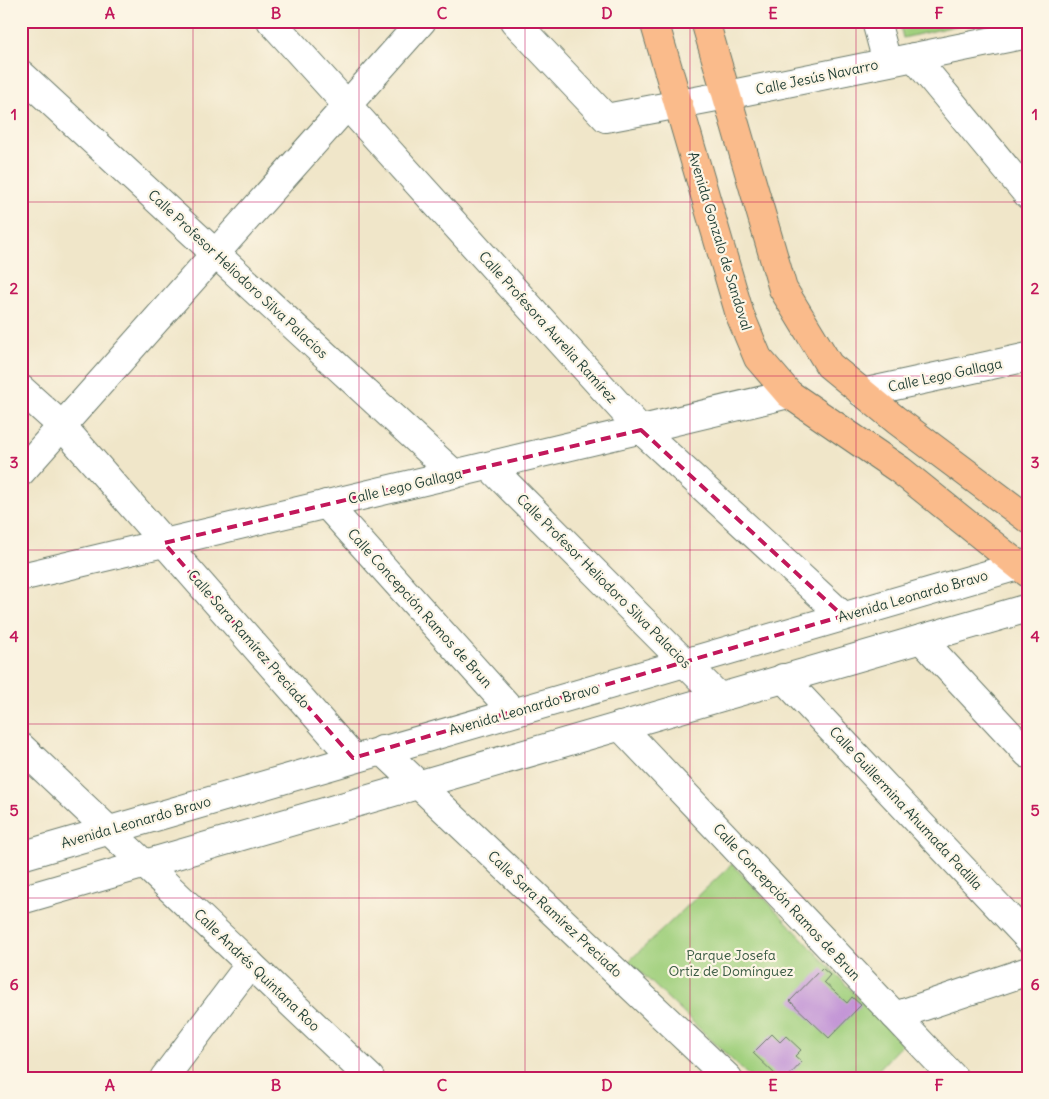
<svg xmlns="http://www.w3.org/2000/svg" width="1049" height="1099" font-family="Delius,sans-serif">
<rect width="100%" height="100%" fill="#fcf5e5"/>
<filter id="ink" filterUnits="userSpaceOnUse"><feTurbulence type="fractalNoise" baseFrequency=".02" numOctaves="2"/><feDisplacementMap in="SourceGraphic" scale="10" xChannelSelector="R" yChannelSelector="G"/><feConvolveMatrix kernelMatrix="1 2 1 2 8 2 1 2 1" color-interpolation-filters="sRGB"/></filter>
<filter id="wash" filterUnits="userSpaceOnUse"><feTurbulence type="fractalNoise" baseFrequency=".0096" numOctaves="4" result="noise"/><feDisplacementMap in="SourceGraphic" scale="20" xChannelSelector="R" yChannelSelector="G"/><feGaussianBlur stdDeviation="1.12" result="paint"/><feColorMatrix in="noise" values="0 0 0 0 0 0 0 0 0 0 0 0 0 0 0 0 0 1.4 0 .05"/><feComposite in="paint" operator="in"/></filter>
<g filter="url(#wash)">
<rect width="100%" height="100%" fill="#f0e6c9"/>
<g fill="#a1d07e" stroke="#608659">
<polygon points="899,21 976,21 903,38"/>
<polygon points="732,864 902,1044 871,1078 751,1078 629,961"/>
</g>
<g id="blocks">
<g fill="#c193d6">
<polygon points="822,968 830,975 824,982 847,1003 852,997 861,1005 829,1038 790,1001"/>
<polygon points="772,1034 780,1042 786,1036 801,1050 795,1056 802,1062 787,1078 779,1078 753,1053"/>
</g>
</g>
</g>
<g filter="url(#ink)">
<use href="#blocks" fill-opacity="0" stroke="#687868" stroke-width="1"/>
<g fill="none" stroke-linecap="round" stroke-linejoin="round">
<g stroke="#687868" stroke-width="30">
<g id="minor">
<polyline points="271,21 641,430 843,616"/>
<polyline points="514,21 606,118 727,95 1028,34"/>
<polyline points="876,21 887,62"/>
<polyline points="914,57 1028,195"/>
<polyline points="21,74 454,474"/>
<polyline points="21,389 62,426 353,758"/>
<polyline points="862,393 1028,357"/>
<polyline points="489,466 719,697"/>
<polyline points="21,472 422,21"/>
<polyline points="326,504 513,712"/>
<polyline points="21,577 789,394"/>
<polyline points="921,639 1028,754"/>
<polyline points="783,678 1028,938"/>
<polyline points="620,726 954,1078"/>
<polyline points="21,747 370,1078"/>
<polyline points="382,750 728,1078"/>
<polyline points="21,856 1028,563"/>
<polyline points="21,900 1028,608"/>
<polyline points="895,1016 1028,971"/>
<polyline points="164,1078 250,964"/>
</g>
</g>
<g stroke="#687868" stroke-width="30">
<g id="major">
<polyline points="654,21 740,315 758,358 789,394 900,470 1028,573"/>
<polyline points="705,21 783,289 829,365 896,420 1028,519"/>
</g>
</g>
<use href="#minor" stroke="#fff" stroke-width="28"/>
<use href="#major" stroke="#fabb8b" stroke-width="28"/>
</g>
</g>
<path fill="none" stroke="#c2185b" stroke-width="4" stroke-dasharray="10 6" stroke-linejoin="round" d="M641 430 843 616 353 758 164 543Z"/>
<path fill="none" stroke="#c2185b" stroke-width="1" stroke-opacity="0.55" d="M193 21V1078M359 21V1078M525 21V1078M690 21V1078M856 21V1078M21 202H1028M21 376H1028M21 550H1028M21 724H1028M21 898H1028"/>
<g text-anchor="middle" dominant-baseline="central" stroke-width="4.5" stroke-linejoin="round" paint-order="stroke">
<g font-size="14" fill="#1f3d34" stroke="#fcf5e5">
<text transform="translate(817 77) rotate(-12)">Calle Jesús Navarro</text>
<text transform="translate(720 241) rotate(73)">Avenida Gonzalo de Sandoval</text>
<text transform="translate(238 274) rotate(43)">Calle Profesor Heliodoro Silva Palacios</text>
<text transform="translate(548 327) rotate(48)">Calle Profesora Aurelia Ramírez</text>
<text transform="translate(945 375) rotate(-12)">Calle Lego Gallaga</text>
<text transform="translate(405 486) rotate(-13)">Calle Lego Gallaga</text>
<text transform="translate(604 581) rotate(45)">Calle Profesor Heliodoro Silva Palacios</text>
<text transform="translate(913 596) rotate(-16)">Avenida Leonardo Bravo</text>
<text transform="translate(420 608) rotate(48)">Calle Concepción Ramos de Brun</text>
<text transform="translate(249 639) rotate(49)">Calle Sara Ramírez Preciado</text>
<text transform="translate(524 709) rotate(-16)">Avenida Leonardo Bravo</text>
<text transform="translate(906 808) rotate(47)">Calle Guillermina Ahumada Padilla</text>
<text transform="translate(136 822) rotate(-16)">Avenida Leonardo Bravo</text>
<text transform="translate(787 902) rotate(47)">Calle Concepción Ramos de Brun</text>
<text transform="translate(555 914) rotate(43)">Calle Sara Ramírez Preciado</text>
<text transform="translate(257 970) rotate(44)">Calle Andrés Quintana Roo</text>
</g>
<g font-size="14" fill="#395a43" stroke="#fcf5e5">
<text x="731" y="955">Parque Josefa<tspan x="731" dy="16">Ortiz de Domínguez</tspan></text>
</g>
</g>
<rect width="1049" height="1099" fill="none" stroke="#fcf5e5" stroke-width="55"/>
<rect x="28" y="28" width="994" height="1044" fill="none" stroke="#c2185b" stroke-width="2"/>
<g font-size="16" text-anchor="middle" font-weight="bold" fill="#c2185b">
<text x="110" y="19">A</text>
<text x="276" y="19">B</text>
<text x="442" y="19">C</text>
<text x="607" y="19">D</text>
<text x="773" y="19">E</text>
<text x="939" y="19">F</text>
<text x="14" y="120">1</text>
<text x="1035" y="120">1</text>
<text x="14" y="294">2</text>
<text x="1035" y="294">2</text>
<text x="14" y="468">3</text>
<text x="1035" y="468">3</text>
<text x="14" y="642">4</text>
<text x="1035" y="642">4</text>
<text x="14" y="816">5</text>
<text x="1035" y="816">5</text>
<text x="14" y="990">6</text>
<text x="1035" y="990">6</text>
<text x="110" y="1091">A</text>
<text x="276" y="1091">B</text>
<text x="442" y="1091">C</text>
<text x="607" y="1091">D</text>
<text x="773" y="1091">E</text>
<text x="939" y="1091">F</text>
</g>
</svg>
